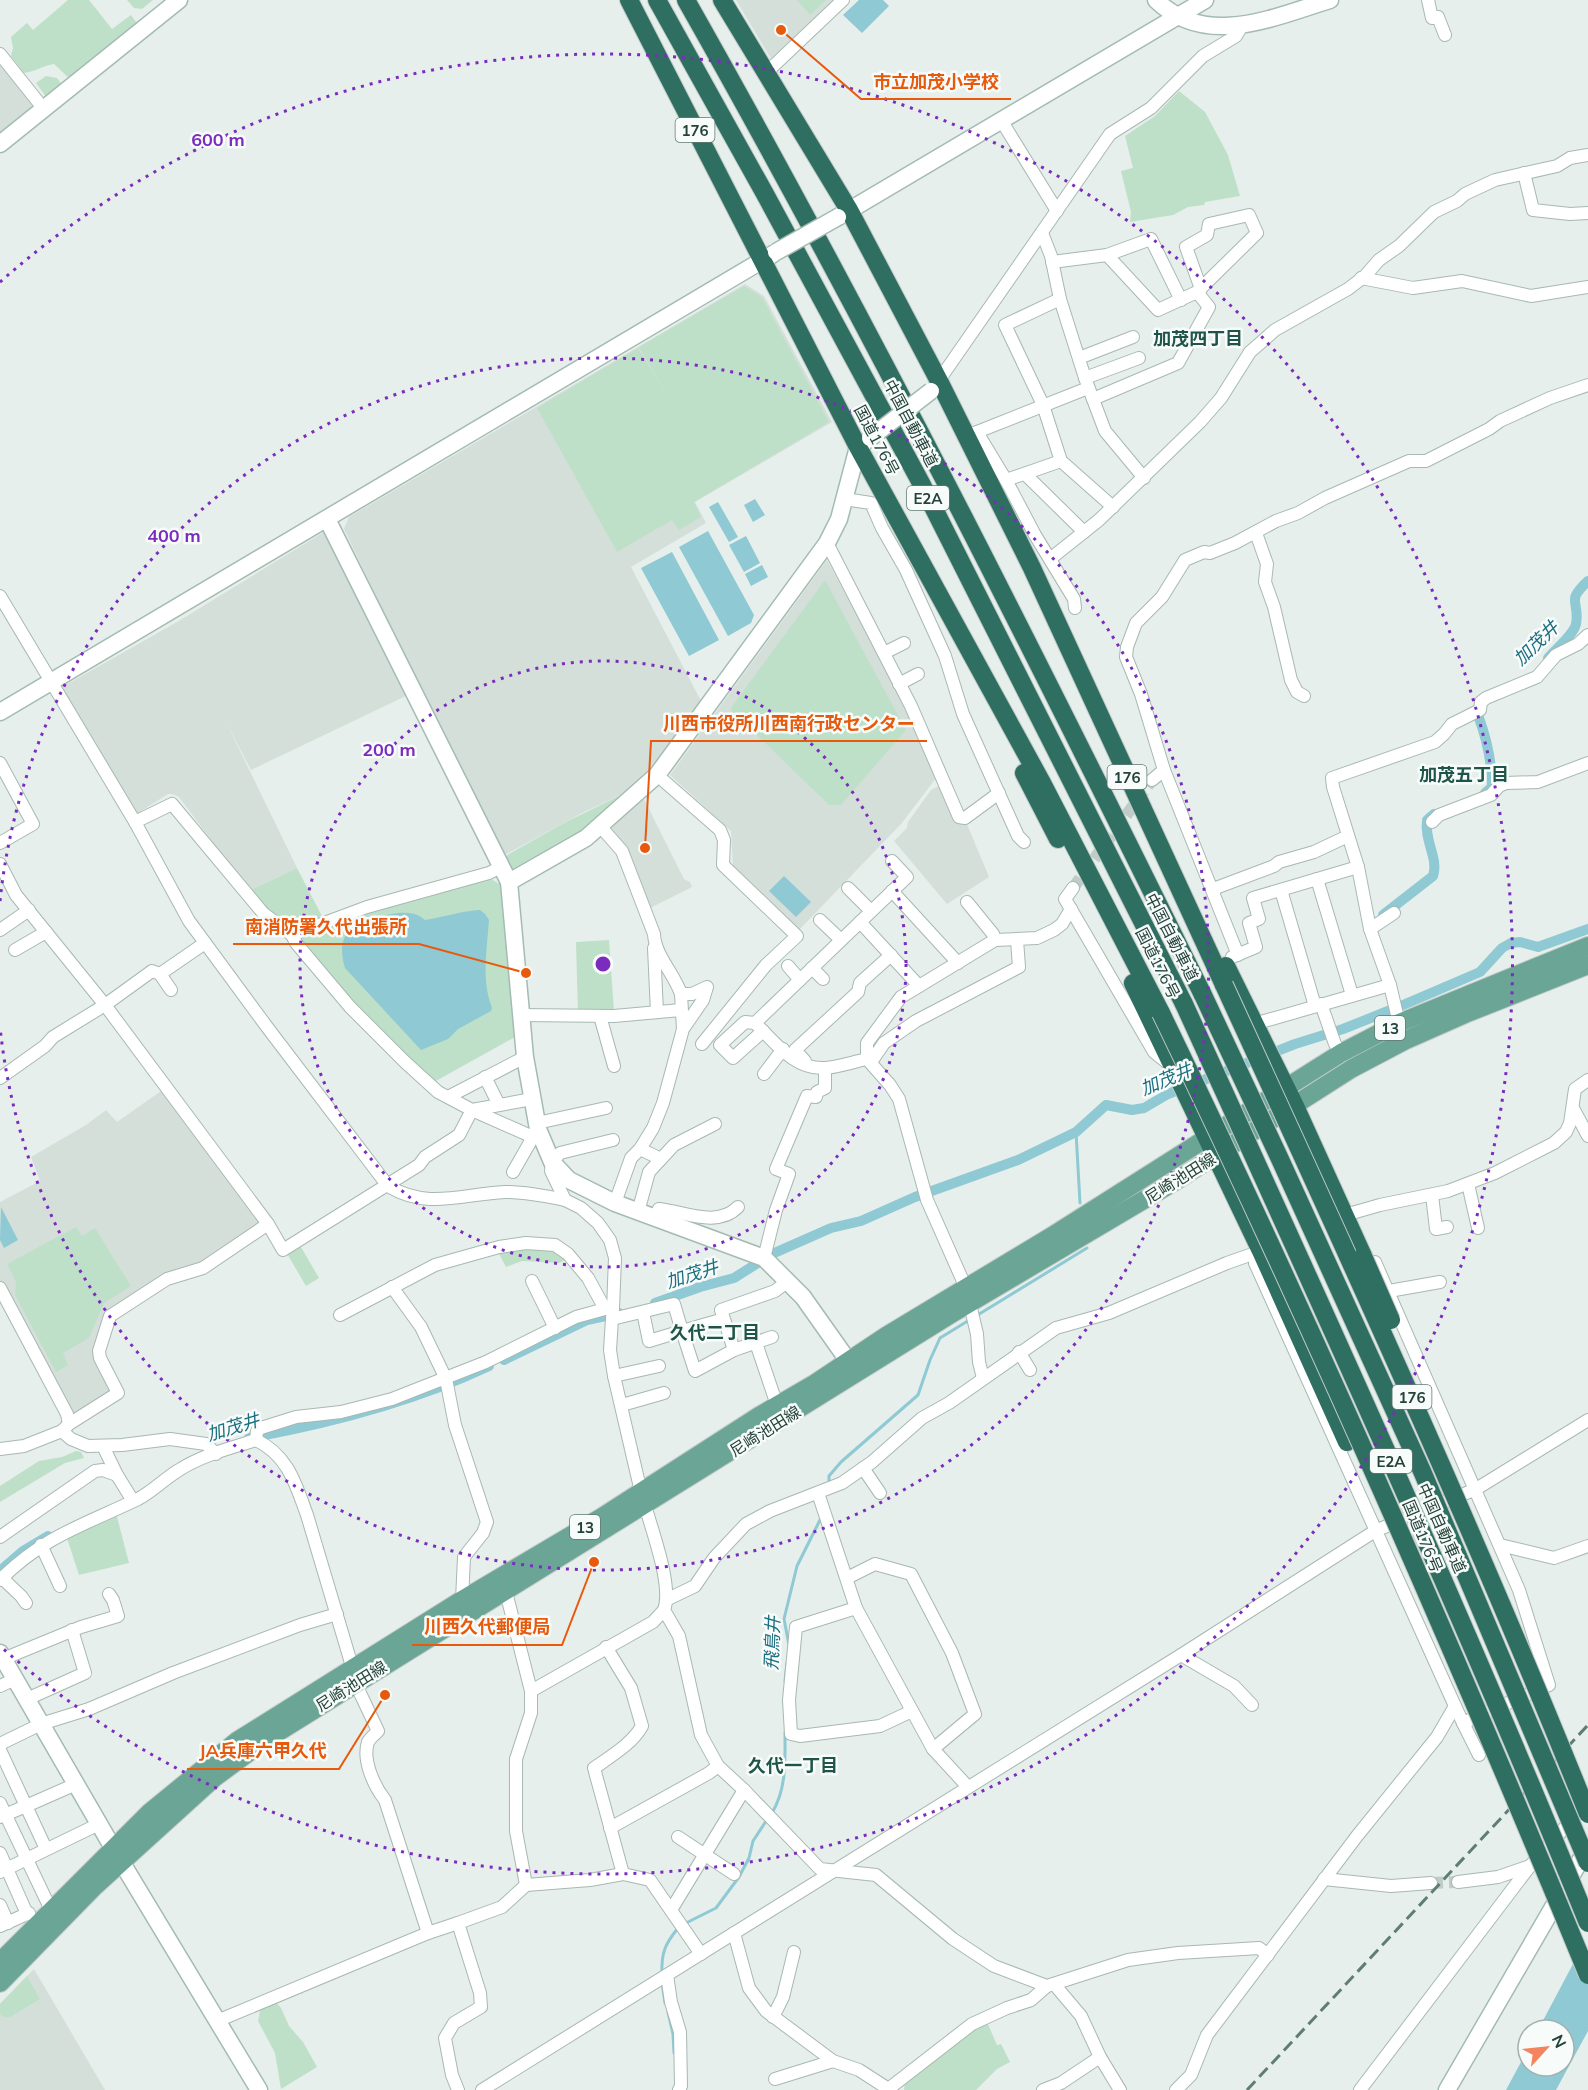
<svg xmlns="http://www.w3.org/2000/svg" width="1588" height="2090" font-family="Mulish,'Noto Sans JP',sans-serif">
<rect width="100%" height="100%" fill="#e6efeb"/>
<g fill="#d4dfda">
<polygon points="736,0 839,0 773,62"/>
<polygon points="0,61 37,108 0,138"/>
<polygon points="745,284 764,296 832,422 695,502 706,523 631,567 701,701 656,764 627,792 584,812 501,857 344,529 349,517"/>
<polygon points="324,532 410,694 251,770 226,722 297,868 249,891 179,797 173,794 168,794 138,813 131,810 62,687 177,622"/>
<polygon points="827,560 918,729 937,777 901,824 799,930 733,866 731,831 670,775"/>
<polygon points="941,785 966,822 989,877 947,904 894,841 907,828 908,822 931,790"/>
<polygon points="644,799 684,879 690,882 692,887 646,910 610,829"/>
<polygon points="164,1089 262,1222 220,1253 108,1314 97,1346 113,1389 111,1393 70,1418 0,1282 0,1202 40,1181 31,1157 86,1125 106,1110 117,1122"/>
<polygon points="34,1969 105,2090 0,2090 0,2004"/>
</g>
<g fill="#bfe0c8">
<path d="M68 0H89L112 29 131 15 139 26 71 80 54 64C44 65 35 72 24 73L11 56 13 48 11 37 27 23 33 30Z"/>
<polygon points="127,0 153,0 142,9 134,8"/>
<polygon points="797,0 826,0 810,15"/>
<polygon points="46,76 57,78 62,85 47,98 36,83"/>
<polygon points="1179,91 1205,112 1228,155 1240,196 1205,202 1204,205 1188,207 1173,215 1130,222 1131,212 1121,171 1133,168 1125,136 1155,116"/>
<polygon points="744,286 762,297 829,422 694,502 701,517 679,530 672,520 617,552 537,408 638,348 668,398 639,347"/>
<polygon points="825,580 906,730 841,805 829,805 730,709"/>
<polygon points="627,792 585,836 511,876 502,858 564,823"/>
<polygon points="297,868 323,918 296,930 260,904 249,891"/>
<polygon points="491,879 503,886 515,1037 434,1082 407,1060 299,946 305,934 326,929 376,909"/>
<polygon points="609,940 614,1012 578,1014 576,942"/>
<polygon points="76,1227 82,1236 95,1228 131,1286 104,1303 89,1338 63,1353 68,1365 56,1372 15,1295 16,1282 7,1264"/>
<polygon points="298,1242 319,1278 306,1286 285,1250"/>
<polygon points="546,1245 567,1259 559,1263 522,1261 506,1267 498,1252"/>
<polygon points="76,1451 81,1452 84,1458 65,1463 0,1502 0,1486 39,1461 62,1457"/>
<polygon points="116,1513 129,1563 79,1575 66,1535"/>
<polygon points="27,1976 40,1999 10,2017 3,2017 0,2014 0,2004"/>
<polygon points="275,2001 281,2008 289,2026 303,2042 317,2067 281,2089 275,2053 258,2021 261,2006"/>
<polygon points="987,2022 997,2045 1001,2044 1010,2062 997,2069 976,2090 904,2090 905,2079 972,2029"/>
</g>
<g fill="#8ec9d4">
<polygon points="859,0 883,0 889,6 862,33 843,15"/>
<polygon points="755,499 765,515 753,522 744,505"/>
<polygon points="718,502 738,537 729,542 709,507"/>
<polygon points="708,531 754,615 751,623 728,636 679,547"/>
<polygon points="746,536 760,563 744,572 729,545"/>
<polygon points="672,552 719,640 689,656 641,568"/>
<polygon points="762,565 768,577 751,586 745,574"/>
<polygon points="784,876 811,902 796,917 769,891"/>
<path d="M480 910 485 914 489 920C487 949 481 980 492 1008L491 1011 458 1029 448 1039 421 1050 345 968C342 959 340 943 346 935 354 922 393 911 408 913 415 913 420 916 425 920 444 917 462 911 480 910Z"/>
<polygon points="1,1207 18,1240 4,1248 0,1240"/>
<polygon points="1588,1954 1588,2031 1556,2090 1506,2090 1528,2049 1528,2066 1564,2066 1564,2030 1538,2030 1573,1964"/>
</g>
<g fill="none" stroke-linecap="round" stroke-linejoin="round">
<g stroke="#8ec9d4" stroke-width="3">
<polyline points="1076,1132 1080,1203"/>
<polyline points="976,1316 1087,1248"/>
<polyline points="829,1483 829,1476 841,1462 918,1395 930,1360 940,1338 971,1319"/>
<polyline points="789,1645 784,1619 797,1566 822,1516"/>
<polyline points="785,1681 787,1663"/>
<path d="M772 1813C787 1788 785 1760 785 1732"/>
<polyline points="684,1924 716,1908 739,1877 749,1858 753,1841 768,1818"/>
<path d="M662 1973C661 1952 666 1943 678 1928"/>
<polyline points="662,1982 665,2003"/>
<polyline points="668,2012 673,2034 674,2053"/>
</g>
<g stroke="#8ec9d4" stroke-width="10">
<path d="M1548 658C1556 649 1574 634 1576 624 1580 600 1565 602 1588 581"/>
<path d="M1479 718C1487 740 1492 763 1492 787L1485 793"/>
<path d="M1383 915 1433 876C1439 859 1424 841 1427 820L1434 814"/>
<polyline points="1403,1005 1480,972 1502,948 1511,943 1520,942 1538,947 1588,929"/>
<polyline points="655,1303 700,1287 734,1278 772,1254 831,1228 861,1221 915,1197 1018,1160 1076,1132 1106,1105 1132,1110 1144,1108 1168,1094 1295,1044 1343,1029 1393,1009"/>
<polyline points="504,1360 587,1320 619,1313"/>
<path d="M249 1438C332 1423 413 1402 489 1366"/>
<polyline points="0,1571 23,1551 48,1536"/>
</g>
<g stroke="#bfccc8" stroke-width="12" stroke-dasharray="12 6" stroke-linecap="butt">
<polyline points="1073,888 1152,780"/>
<polyline points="1431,1883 1458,1882"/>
</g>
<g stroke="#a8b8b2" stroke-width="14">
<g id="street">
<polyline points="1428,0 1432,18 1438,17 1445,35"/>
<polyline points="0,54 43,108"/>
<polyline points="766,73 843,0"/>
<polyline points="1001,120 1057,211"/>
<polyline points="1524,173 1533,210 1570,214 1588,213"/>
<polyline points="1042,233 1051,256 1060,299 1085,378 1105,431 1144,478"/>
<polyline points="1107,255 1158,310 1197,292 1257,233 1249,215 1209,224 1207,235 1186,247 1201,289"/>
<polyline points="1052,262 1107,255 1151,239 1181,300"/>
<polyline points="1361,278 1413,288 1462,281 1531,296 1588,287"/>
<polyline points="1060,299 1005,325 1043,405 1061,461"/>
<polyline points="1079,358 1133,337"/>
<polyline points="1085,378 1139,358"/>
<polyline points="935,386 1110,134 1151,108 1203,56 1236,36 1242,26"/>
<polyline points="1093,399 1178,363 1209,307 1197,292"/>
<polyline points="977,432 1088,388"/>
<polyline points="972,434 977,432 1006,480"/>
<polyline points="1025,474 1084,532"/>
<polyline points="844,499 871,503 882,528 906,570 945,656 963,714 1018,836 1024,842"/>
<polyline points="1256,533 1267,564 1265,582 1274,607 1291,680 1297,692 1304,696"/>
<polyline points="827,543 911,706 959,817 965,818 999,793"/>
<polyline points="1050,559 1099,520 1200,422 1221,398 1250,352 1275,330 1348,289 1365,276 1379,260 1399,246 1434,212 1457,201 1465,194 1495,180 1557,166 1570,158 1588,155"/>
<path d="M0 596 135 822 189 921 267 1027 388 1186C428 1210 462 1194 505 1192 525 1192 546 1196 565 1200"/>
<polyline points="1075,608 1074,599 1035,535 1006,480 1061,461 1113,507"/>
<polyline points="884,653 904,643"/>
<polyline points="899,684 918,674"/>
<polyline points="0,763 33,824 0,843"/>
<polyline points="657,775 720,830 724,840 723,865 797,936 766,965 702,1044"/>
<polyline points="1152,780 1164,770"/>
<polyline points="135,822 172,804 263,913 292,935 367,907 489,873 501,867"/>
<polyline points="1432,822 1439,815 1491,795 1499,786 1506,783 1538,782 1588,763"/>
<path d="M600 826 622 851 654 934C655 956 674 973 681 994"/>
<path d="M892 861 907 877 755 1023C775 1042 794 1070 825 1068 838 1067 853 1062 867 1059L890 1085 899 1099 927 1200 966 1288 977 1334 979 1362 983 1378"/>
<polyline points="0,864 16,895 105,1005 268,1224 283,1250 419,1165 425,1157 459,1135 472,1110 533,1137 538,1129"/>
<polyline points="1317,879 1352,995"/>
<polyline points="848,888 871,911"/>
<polyline points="1073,888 1065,899 1154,1052 1169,1064"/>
<polyline points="1213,889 1274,866 1279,862 1314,852 1348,836"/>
<polyline points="1281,890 1315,1006"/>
<polyline points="892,891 958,963"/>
<polyline points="967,902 993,934 995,940"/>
<polyline points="820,920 841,940"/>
<polyline points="860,922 919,986"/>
<polyline points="1370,929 1394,913"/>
<polyline points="0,930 29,910"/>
<polyline points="292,935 296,943 350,1007 405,1062 438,1092 472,1110 532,1099"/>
<polyline points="654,948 657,1012"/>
<polyline points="15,950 46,932"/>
<polyline points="1238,955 1164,770 1141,694 1126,657 1127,647 1136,623 1162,597 1185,560 1204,552 1210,553 1235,543 1276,521 1298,513 1325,498 1409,461 1426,461 1489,429 1500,421 1550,398 1588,385"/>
<polyline points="1232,957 1256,947 1249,923 1259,919 1253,898 1358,867"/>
<polyline points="788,966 800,980"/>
<polyline points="812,968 823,979"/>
<polyline points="160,974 205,943"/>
<polyline points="1321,1004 1335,1044 1341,1053"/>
<polyline points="520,1015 614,1016 681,1010"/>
<polyline points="600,1016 614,1066"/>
<polyline points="755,1023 745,1022 720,1045 733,1058 763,1031"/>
<polyline points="1399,1023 1390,985 1370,929 1358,867 1333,787 1332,778 1435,742 1444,734 1452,724 1480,710 1481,702 1486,698 1537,677 1556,655 1578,644 1588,635"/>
<polyline points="1254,1024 1390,985"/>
<polyline points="867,1059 867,1043 901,997 995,940 1037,938 1054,930 1062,924 1071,909"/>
<polyline points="805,1061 795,1050 858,992 860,983 891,955"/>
<polyline points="871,1062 884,1043 916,1021 1019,967 1017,940"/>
<polyline points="764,1074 783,1049"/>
<polyline points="485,1077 499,1105"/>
<polyline points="0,1078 45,1046 53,1037 105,1005 152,971 160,974 171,990"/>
<polyline points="448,1097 525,1057"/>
<polyline points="1573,1108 1588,1136"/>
<polyline points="537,1123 606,1108"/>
<polyline points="613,1140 560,1153 552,1162 551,1171 565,1200 581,1208 598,1223 610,1240 615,1258 613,1309"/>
<polyline points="640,1149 661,1159 674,1145 715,1124"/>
<polyline points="513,1172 533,1137"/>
<polyline points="1468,1184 1478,1228"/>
<polyline points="1432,1195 1436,1229 1447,1227"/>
<polyline points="615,1203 631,1158 640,1149 653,1128 663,1103 683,1029 703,1000 707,987 692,994 681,994 683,1029"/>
<polyline points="638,1212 649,1172 661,1159"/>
<path d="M655 1217 659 1209C685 1212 717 1228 738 1207"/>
<polyline points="1348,1220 1345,1215 1380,1205 1448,1191 1495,1173 1554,1143 1566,1132 1570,1123 1575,1089 1588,1080"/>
<polyline points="764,1258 776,1210 789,1174 776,1169 807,1096 816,1097 817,1092 825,1088 825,1068"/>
<polyline points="1375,1262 1519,1590 1549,1685 1463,1723 1455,1706"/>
<polyline points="532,1281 555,1328"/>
<polyline points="392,1287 421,1327 446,1379 455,1425 487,1522 483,1533 464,1557 462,1600"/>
<polyline points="0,1288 67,1414 69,1424"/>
<polyline points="1389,1291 1440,1282"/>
<polyline points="340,1315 435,1265 499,1247 526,1243 555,1245 568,1254 588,1278 605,1309"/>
<polyline points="612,1319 610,1350 614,1376 641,1492"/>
<polyline points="724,1319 734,1350 695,1371 682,1331 724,1319 721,1310 775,1291 788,1281"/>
<polyline points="756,1343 777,1405"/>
<polyline points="734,1350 772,1337"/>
<polyline points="1019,1352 1030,1370"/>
<polyline points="614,1376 659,1366"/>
<polyline points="622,1405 664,1393"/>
<polyline points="62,1431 71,1439 88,1446 122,1445 170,1439 206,1444 216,1454"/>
<path d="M256 1440C288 1455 296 1485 307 1515L360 1693 378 1731C375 1734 370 1738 368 1742 362 1760 374 1786 385 1800L428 1933"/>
<polyline points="103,1446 117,1475 133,1501"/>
<polyline points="0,1449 24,1446 62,1431 69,1424 118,1393 100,1358 99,1351 110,1316 167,1279 203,1268 268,1224"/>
<polyline points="863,1468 880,1493"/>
<polyline points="818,1493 856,1608 933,1749 968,1787"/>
<path d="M645 1505C652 1531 673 1586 664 1610L679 1636 701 1735 718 1766 744 1790 820 1869 876 1875 953 1939 994 1966 1047 1986 1128 1960 1178 1953 1259 1948 1268 1955"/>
<polyline points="0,1537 95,1471 103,1470 117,1475"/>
<polyline points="41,1545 60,1586"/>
<polyline points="1500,1545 1554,1558 1588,1546"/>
<polyline points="2,1578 21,1596 26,1603"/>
<polyline points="847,1578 875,1564 911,1574 952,1653 975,1714 933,1749"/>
<path d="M0 1580C44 1536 84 1525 138 1499 153 1491 164 1479 179 1470 202 1455 231 1448 256 1440L257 1431 261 1428 296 1417 341 1412 392 1399 486 1362 576 1317 605 1309H613L612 1319 674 1304 682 1331 649 1341 643 1312"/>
<polyline points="668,1599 695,1586 714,1558 746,1524 770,1511 842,1483 872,1462 922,1418 949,1403 1056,1328 1109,1313 1227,1263 1261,1251"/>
<polyline points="856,1608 796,1627 789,1700 791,1734 800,1736 880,1726 912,1711"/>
<path d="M606 1647 631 1688 642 1726C632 1744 611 1756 594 1768L623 1874"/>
<polyline points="1181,1655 1234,1686 1252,1705"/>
<polyline points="3,1659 81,1627 118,1616 113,1600 109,1594"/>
<polyline points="0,1686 15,1679"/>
<polyline points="531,1691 653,1622 664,1610"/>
<polyline points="27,1699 85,1673 72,1630"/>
<polyline points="1463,1723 1479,1755"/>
<polyline points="0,1744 41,1724 89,1709 173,1673 300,1625 337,1614"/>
<polyline points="0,1750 26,1806 76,1784"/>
<polyline points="0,1803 51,1910"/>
<polyline points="0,1817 26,1806 46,1849"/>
<polyline points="610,1828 709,1773 718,1766"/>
<polyline points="678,1837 734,1874"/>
<polyline points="0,1853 27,1914"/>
<polyline points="0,1872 99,1824"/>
<polyline points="1324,1879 1391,1886 1431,1883"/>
<polyline points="1458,1882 1498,1877 1530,1866"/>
<polyline points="526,1885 590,1880 623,1874 650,1880 701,1954"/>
<polyline points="0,1905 8,1923"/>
<polyline points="671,1910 744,1790"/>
<polyline points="458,1923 502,1907 526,1885 516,1831 516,1759 531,1713 531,1691 506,1592"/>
<polyline points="0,1926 29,1913"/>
<polyline points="734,1933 749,1988 766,2011 833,2061 859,2070 890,2090"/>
<polyline points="667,1975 671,2002 680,2032 681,2086 679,2090"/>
<polyline points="1054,1984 1081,2016 1100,2057 1120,2090"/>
<polyline points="773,2017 783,1997 794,1952"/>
<polyline points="217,2021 428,1933 458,1923 480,1993 481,2007 454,2023 445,2038 452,2075 458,2090"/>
<polyline points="775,2079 833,2061"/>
<polyline points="482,2090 1181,1655 1375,1531 1476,1489 1588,1420"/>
<polyline points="887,2090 972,2024 1007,2008 1031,2000 1047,1986"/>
<polyline points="1043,2090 1061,2083 1100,2057"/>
<polyline points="1176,2090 1191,2075 1207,2035 1357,1836 1437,1737 1455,1706 1255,1263 1261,1251"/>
<polyline points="1360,2090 1530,1866 1588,1802"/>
</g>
</g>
<g stroke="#a4bbb3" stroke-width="19">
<g id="secondary">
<path d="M1156 0C1206 49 1274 17 1330 0"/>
<polyline points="0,144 179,0"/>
<polyline points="838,217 1205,0"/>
<polyline points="327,519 509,882 525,1057 538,1129 552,1162 569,1180 615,1203 764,1258 803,1297 849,1362 853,1373"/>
<polyline points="0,712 773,254"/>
<polyline points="509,882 586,838 657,775 827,543 839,519 858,447 865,442"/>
<polyline points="0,1653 113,1848 259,2090"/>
<polyline points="1447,2090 1588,1847"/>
</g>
</g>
<g stroke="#c2cac8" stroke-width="20">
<g id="primary">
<polyline points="0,1962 149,1813 237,1741 462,1600 602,1517 759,1416 814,1384 886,1336 1052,1236 1341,1053 1399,1023 1588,946"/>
<polyline points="0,1983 95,1886 214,1778 267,1739 951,1314 1174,1182 1351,1069 1406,1040 1465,1014 1588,965"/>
</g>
</g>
<g stroke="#c2cac8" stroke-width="20">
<g id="highway">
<polyline points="629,0 858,447 1041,781 1161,1013"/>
<polyline points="657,0 765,194 921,483 1184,1004"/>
<path d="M686 0C870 325 1038 660 1203 995"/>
<polyline points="722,0 849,210 939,381 1032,568 1224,985"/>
<polyline points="1024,773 1058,839"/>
<polyline points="1226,966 1295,1106 1363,1256"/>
<polyline points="1133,983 1261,1251 1347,1442"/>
</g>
</g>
<use href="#street" stroke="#fff" stroke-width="12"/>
<use href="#secondary" stroke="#fff" stroke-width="16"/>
<use href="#primary" stroke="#6aa596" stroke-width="18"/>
<use href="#highway" stroke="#2f6f62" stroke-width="18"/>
<polyline stroke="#5f7d75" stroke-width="3" stroke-dasharray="12 6" stroke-linecap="butt" points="1247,2090 1588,1725"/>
<g stroke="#a4bbb3" stroke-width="19" stroke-linecap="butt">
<g id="secondary-bridge">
<polyline points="776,252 838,217"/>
<polyline points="870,438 931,391"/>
</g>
</g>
<g stroke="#c2cac8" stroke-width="20" stroke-linecap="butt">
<g id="highway-bridge">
<path d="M1224 985C1350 1259 1476 1534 1588 1814"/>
<polyline points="1203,995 1279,1157 1422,1471 1588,1863"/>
<path d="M1184 1004C1323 1308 1462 1613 1588 1923"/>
<path d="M1161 1013C1314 1329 1455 1651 1588 1975"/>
<polyline points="1363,1256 1391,1320"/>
</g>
</g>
<use href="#secondary-bridge" stroke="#fff" stroke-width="16"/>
<use href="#highway-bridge" stroke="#2f6f62" stroke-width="18"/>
</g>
<g fill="none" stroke="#7b2cbf" stroke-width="3" stroke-dasharray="3 6">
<circle cx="603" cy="964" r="303"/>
<path d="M0 901A606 606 0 1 1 0 1027"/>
<path d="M0 282A910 910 0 1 1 0 1646"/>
</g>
<g text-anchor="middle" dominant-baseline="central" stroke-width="5" stroke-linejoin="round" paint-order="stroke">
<g fill="#f7fbf9" stroke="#637a73" stroke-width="1.5">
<rect x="675.5" y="118" width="39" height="24" rx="4.5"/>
<rect x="907" y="486" width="42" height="24" rx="4.5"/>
<rect x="1107.5" y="765" width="39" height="24" rx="4.5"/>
<rect x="1375" y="1016" width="30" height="24" rx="4.5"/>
<rect x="1392.5" y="1385" width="39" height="24" rx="4.5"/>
<rect x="1370" y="1449" width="42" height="24" rx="4.5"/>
<rect x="570" y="1515" width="30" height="24" rx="4.5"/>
</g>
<g font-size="15" font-weight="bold" fill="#24423a">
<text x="695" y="130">176</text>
<text x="928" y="498">E2A</text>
<text x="1127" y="777">176</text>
<text x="1390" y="1028">13</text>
<text x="1412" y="1397">176</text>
<text x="1391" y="1461">E2A</text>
<text x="585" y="1527">13</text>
</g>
<g font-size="16" fill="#24423a" stroke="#f7fbf9">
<text transform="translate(911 423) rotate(62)">中国自動車道</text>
<text transform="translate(877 440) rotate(62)">国道176号</text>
<text transform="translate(1172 937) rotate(63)">中国自動車道</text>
<text transform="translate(1158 963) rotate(63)">国道176号</text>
<text transform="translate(1180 1178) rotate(-32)">尼崎池田線</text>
<text transform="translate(765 1431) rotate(-32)">尼崎池田線</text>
<text transform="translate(1442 1528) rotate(66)">中国自動車道</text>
<text transform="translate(1423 1536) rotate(67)">国道176号</text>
<text transform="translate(351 1686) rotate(-32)">尼崎池田線</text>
</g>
<g font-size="18" font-weight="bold" fill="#1f5548" stroke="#f7fbf9">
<text x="1198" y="338">加茂四丁目</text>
<text x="1464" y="774">加茂五丁目</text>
<text x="715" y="1332">久代二丁目</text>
<text x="793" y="1765">久代一丁目</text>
</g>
<g font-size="18" font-style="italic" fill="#1c6f80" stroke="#f7fbf9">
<text transform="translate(1536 643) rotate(-44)">加茂井</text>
<text transform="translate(1166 1079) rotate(-23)">加茂井</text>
<text transform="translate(692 1274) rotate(-18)">加茂井</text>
<text transform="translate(233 1427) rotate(-17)">加茂井</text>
<text transform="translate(772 1643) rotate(-88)">飛鳥井</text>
</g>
</g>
<circle cx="603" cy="964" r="9" fill="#7b2cbf" stroke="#f7fbf9" stroke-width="3"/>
<g font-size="18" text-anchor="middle" font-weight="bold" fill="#7b2cbf" stroke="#f7fbf9" stroke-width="5" stroke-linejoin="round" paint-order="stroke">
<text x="218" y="146">600 m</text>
<text x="174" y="542">400 m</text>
<text x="389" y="756">200 m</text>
</g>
<path fill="none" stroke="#e8590c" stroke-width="2" d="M781 30L861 99H1011M645 848L651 741H927M526 973L419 944H233M594 1562L562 1645H412M385 1695L339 1769H187"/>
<g fill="#e8590c" stroke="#f7fbf9" stroke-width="2">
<circle cx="781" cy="30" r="6"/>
<circle cx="645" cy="848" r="6"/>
<circle cx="526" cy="973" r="6"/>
<circle cx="594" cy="1562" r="6"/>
<circle cx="385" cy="1695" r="6"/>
</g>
<g font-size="18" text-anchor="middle" font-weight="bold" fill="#e8590c" stroke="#f7fbf9" stroke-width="5" stroke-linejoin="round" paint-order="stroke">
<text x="936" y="88">市立加茂小学校</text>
<text x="789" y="730">川西市役所川西南行政センター</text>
<text x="326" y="933">南消防署久代出張所</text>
<text x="487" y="1633">川西久代郵便局</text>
<text x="263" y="1757">JA兵庫六甲久代</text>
</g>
<g transform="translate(1546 2048) rotate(63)"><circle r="28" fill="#f7fbf9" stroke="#a3b1ad" stroke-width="1.5"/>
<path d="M0-4.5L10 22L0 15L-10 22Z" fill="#f4845f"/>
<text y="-9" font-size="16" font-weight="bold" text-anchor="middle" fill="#24423a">N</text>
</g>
</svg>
